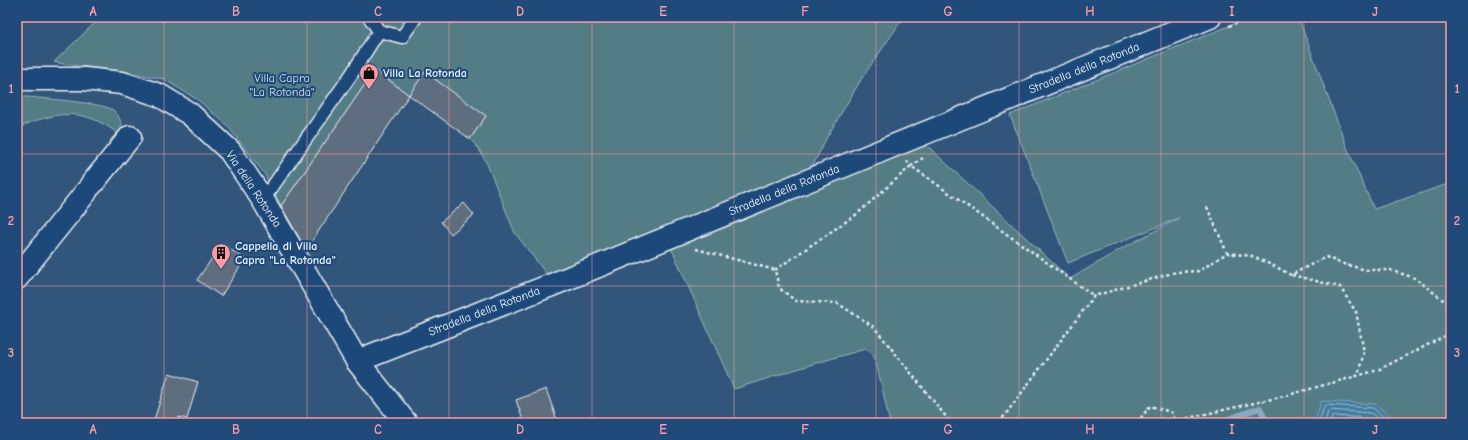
<svg xmlns="http://www.w3.org/2000/svg" width="1468" height="440" font-family="'Comic Neue',sans-serif">
<rect width="100%" height="100%" fill="#32557b"/>
<filter id="ink" filterUnits="userSpaceOnUse"><feTurbulence type="fractalNoise" baseFrequency=".025" numOctaves="2"/><feDisplacementMap in="SourceGraphic" scale="8" xChannelSelector="R" yChannelSelector="G"/><feConvolveMatrix kernelMatrix="1 2 1 2 8 2 1 2 1" color-interpolation-filters="sRGB"/></filter>
<g filter="url(#ink)">
<g fill="#527c84" stroke="#9db6be">
<polygon points="101,17 904,17 862,78 827,137 805,181 554,284 515,233 487,164 479,149 470,139 486,116 425,73 409,95 375,70 281,206 264,173 227,125 198,100 164,79 116,70 69,65 54,62"/>
<polygon points="1251,17 1298,17 1348,150 1374,209 1451,183 1451,423 890,423 877,366 873,354 865,349 813,364 734,389 669,243 920,139 1070,279 1119,250 1179,218 1068,263 1010,115"/>
<path d="M17 96C35 98 101 102 113 110 119 115 121 121 123 129L114 142 110 140 117 133C82 106 55 112 17 128Z"/>
</g>
<polygon fill="#437b9d" stroke="#85aac1" points="1321,401 1375,404 1394,420 1396,423 1317,423 1315,422"/>
<g fill="none" stroke-linecap="round" stroke-linejoin="round">
<g stroke="#a6c2d4" stroke-width="1">
<polyline points="1319,423 1324,406 1326,405 1373,408 1391,423"/>
<polyline points="1325,423 1328,411 1330,410 1371,413 1384,423"/>
<polyline points="1331,423 1332,417 1334,416 1368,418 1374,423"/>
</g>
<polyline stroke="#85aac1" stroke-width="6" points="1216,423 1260,408 1267,423"/>
</g>
<g fill="#5e6e7e" stroke="#e8f1f8">
<polygon points="375,70 409,95 306,250 281,206"/>
<polygon points="425,72 486,116 470,139 409,95"/>
<polygon points="464,203 474,215 451,234 441,222"/>
<polygon points="222,244 245,259 221,296 197,280"/>
<polygon points="169,373 198,382 187,419 179,417 178,423 153,423"/>
<polygon points="546,389 558,423 524,423 516,400"/>
</g>
<g fill="none" stroke-linecap="round" stroke-linejoin="round">
<g stroke="#e8f1f8" stroke-width="15">
<g id="lane">
<polyline points="369,17 379,31 402,37 416,17"/>
<polyline points="263,200 351,75 379,31"/>
</g>
</g>
<g stroke="#e8f1f8" stroke-width="25">
<g id="street">
<polyline points="17,79 84,79 122,83 159,95 190,114 230,151 263,200 357,361 406,423"/>
<polyline points="91,185 130,137"/>
<polyline points="17,278 86,192"/>
<polyline points="357,361 554,284 1210,17"/>
</g>
</g>
<g stroke="#e8f1f8" stroke-width="2.5" stroke-dasharray="3 3" stroke-linecap="butt">
<polyline points="1229,26 1251,17"/>
<polyline points="907,161 911,166 923,158"/>
<polyline points="1207,207 1227,253"/>
<polyline points="696,249 775,270 779,288 796,301 837,303 874,327 951,423"/>
<polyline points="775,270 857,214 911,166 1094,296"/>
<polyline points="1292,275 1340,287 1356,312 1364,352 1358,375"/>
<polyline points="1175,421 1285,396 1378,370 1451,333"/>
<polyline points="999,423 1094,296 1176,272 1199,271 1227,253 1252,256 1276,267 1291,275 1326,257 1340,263 1366,270 1390,270 1415,278 1451,306"/>
<polyline points="1137,423 1150,406 1171,412 1177,423"/>
</g>
<use href="#lane" stroke="#1f4a7a" stroke-width="12"/>
<use href="#street" stroke="#1f4a7a" stroke-width="22"/>
</g>
</g>
<path fill="none" stroke="#ff9aa2" stroke-width="1" stroke-opacity="0.55" d="M164 17V423M307 17V423M449 17V423M592 17V423M734 17V423M876 17V423M1019 17V423M1161 17V423M1304 17V423M17 154H1451M17 286H1451"/>
<defs>
<g id="shop-pin" transform="scale(1)"><path d="M0 17L-7.5 6A9.5 9.5 0 1 1 7.5 6Z" fill="#ff9aa2" stroke="#1f4a7a"/><path d="M-5-2.5h2.3a2.7 3.5 0 0 1 5.4 0H5L5.5 6h-11ZM-1.5-2.5h3a1.5 2.3 0 0 0-3 0Z" fill="#111"/></g>
<g id="building-pin" transform="scale(1)"><path d="M0 17L-7.5 6A9.5 9.5 0 1 1 7.5 6Z" fill="#ff9aa2" stroke="#1f4a7a"/><path d="M-4-6H4V6H1V3H-1V6H-4ZM-2.5-4.3h1.7v1.8h-1.7ZM.8-4.3h1.7v1.8H.8ZM-2.5-1h1.7V.8h-1.7ZM.8-1h1.7V.8H.8Z" fill="#111"/></g>
</defs>
<g fill-rule="evenodd">
<use href="#shop-pin" x="369" y="73"/>
<use href="#building-pin" x="221" y="253"/>
</g>
<g text-anchor="middle" dominant-baseline="central" stroke-width="4" stroke-linejoin="round" paint-order="stroke">
<g font-size="12" fill="#e8f1f8" stroke="#1f4a7a">
<text transform="translate(1084 68) rotate(-22)">Stradella della Rotonda</text>
<text transform="translate(254 189) rotate(56)">Via della Rotonda</text>
<text transform="translate(784 190) rotate(-22)">Stradella della Rotonda</text>
<text transform="translate(484 311) rotate(-21)">Stradella della Rotonda</text>
</g>
<g font-size="12" font-weight="bold" fill="#e8f1f8" stroke="#1f4a7a" text-anchor="start">
<text x="383" y="73">Villa La Rotonda</text>
<text x="235" y="246">Cappella di Villa<tspan x="235" dy="14">Capra "La Rotonda"</tspan></text>
</g>
<g font-size="12" fill="#d2dfe7" stroke="#1f4a7a">
<text x="282" y="78">Villa Capra<tspan x="282" dy="14">"La Rotonda"</tspan></text>
</g>
</g>
<rect width="1468" height="440" fill="none" stroke="#1f4a7a" stroke-width="44"/>
<rect x="22" y="22" width="1424" height="396" fill="none" stroke="#ff9aa2" stroke-width="1.5"/>
<g font-size="13" text-anchor="middle" font-weight="bold" fill="#ff9aa2">
<text x="93" y="16">A</text>
<text x="236" y="16">B</text>
<text x="378" y="16">C</text>
<text x="520" y="16">D</text>
<text x="663" y="16">E</text>
<text x="805" y="16">F</text>
<text x="948" y="16">G</text>
<text x="1090" y="16">H</text>
<text x="1232" y="16">I</text>
<text x="1375" y="16">J</text>
<text x="11" y="93">1</text>
<text x="1457" y="93">1</text>
<text x="11" y="225">2</text>
<text x="1457" y="225">2</text>
<text x="11" y="357">3</text>
<text x="1457" y="357">3</text>
<text x="93" y="434">A</text>
<text x="236" y="434">B</text>
<text x="378" y="434">C</text>
<text x="520" y="434">D</text>
<text x="663" y="434">E</text>
<text x="805" y="434">F</text>
<text x="948" y="434">G</text>
<text x="1090" y="434">H</text>
<text x="1232" y="434">I</text>
<text x="1375" y="434">J</text>
</g>
</svg>
